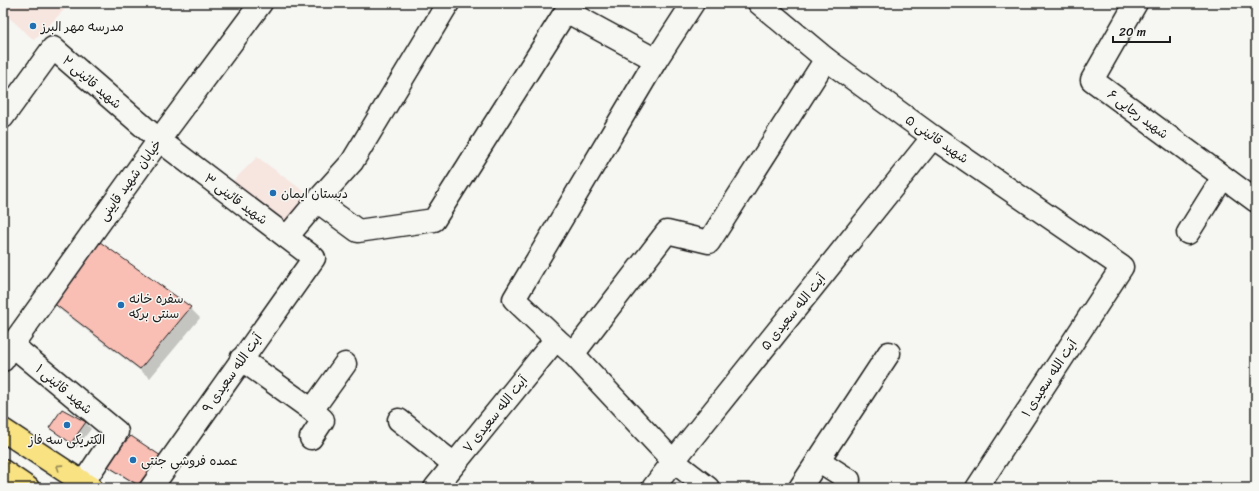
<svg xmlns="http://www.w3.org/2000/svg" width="1259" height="491" font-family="Sriracha,'Playpen Sans Arabic',sans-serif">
<rect width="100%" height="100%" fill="#f6f6f2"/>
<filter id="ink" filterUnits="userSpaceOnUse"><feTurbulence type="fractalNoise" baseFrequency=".025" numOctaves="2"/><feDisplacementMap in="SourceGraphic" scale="8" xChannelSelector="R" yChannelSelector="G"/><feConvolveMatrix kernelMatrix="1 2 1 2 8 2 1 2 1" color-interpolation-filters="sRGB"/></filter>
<g filter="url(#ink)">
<g fill="#f7e5df">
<polygon points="3,3 71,3 34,40 3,12"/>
<polygon points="257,157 317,201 287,228 228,186"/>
</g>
<g fill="#0003">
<polygon points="53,302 190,308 200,318 150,378 63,312"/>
<polygon points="62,410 86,423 91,429 76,448 50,427"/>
<polygon points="160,456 141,488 111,469 105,464"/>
</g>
<g fill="#f9beb4" stroke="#1c1c1c">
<polygon points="100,242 191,307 140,369 52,302"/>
<polygon points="62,409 86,422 71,443 49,428"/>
<polygon points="131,436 161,456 138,485 104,464"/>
</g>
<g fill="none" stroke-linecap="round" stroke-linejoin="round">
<g stroke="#1c1c1c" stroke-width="25">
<g id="minor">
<polyline points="693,3 656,60 514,299 556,339 573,354 673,461 708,488"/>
<polyline points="759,3 826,59 933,137 1122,267 977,488"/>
<polyline points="1136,3 1092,80 1256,201"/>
<polyline points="3,117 53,48 159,140 314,258 151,488"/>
<polyline points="317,201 352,162 448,3"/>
<polyline points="1188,233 1223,177"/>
<polyline points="287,237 317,201 358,231 434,220 566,11 656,60"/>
<polyline points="12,345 117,432 83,483"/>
<polyline points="573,354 667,232 709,242 826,59"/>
<polyline points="241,359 312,410 345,364"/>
<polyline points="3,360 12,345 159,140 261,3"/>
<polyline points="399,420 454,464"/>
<polyline points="311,438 323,420 312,410"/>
<polyline points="818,460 849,480"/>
<polyline points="435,488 556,339"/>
<polyline points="653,488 683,449 933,137"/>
<polyline points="800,488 889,353"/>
</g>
</g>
<g stroke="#1c1c1c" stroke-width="25">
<g id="major">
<polyline points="3,430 91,488"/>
<polyline points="3,471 28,488"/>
</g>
</g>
<use href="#minor" stroke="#f6f6f2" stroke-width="22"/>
<use href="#major" stroke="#f8e281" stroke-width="22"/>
</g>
<defs><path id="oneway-chevron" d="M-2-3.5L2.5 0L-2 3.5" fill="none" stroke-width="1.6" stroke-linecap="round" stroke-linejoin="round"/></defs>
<use stroke="#958954" href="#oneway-chevron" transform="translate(59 467) rotate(-147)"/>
</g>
<g fill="#1f6fb2" stroke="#f6f6f2" stroke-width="1.5">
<circle cx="33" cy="26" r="4"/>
<circle cx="273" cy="193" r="4"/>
<circle cx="121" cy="305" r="4"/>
<circle cx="67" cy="425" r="4"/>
<circle cx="133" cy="460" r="4"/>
</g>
<g text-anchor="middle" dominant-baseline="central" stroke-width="3" stroke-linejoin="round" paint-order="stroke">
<g font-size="13" fill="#1c1c1c" stroke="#f6f6f2" text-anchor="start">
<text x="41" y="26">مدرسه مهر البرز</text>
<text x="281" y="193">دبستان ایمان</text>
<text x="129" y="298">سفره خانه<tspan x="129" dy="15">سنتی برکه</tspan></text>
<text x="67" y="439" text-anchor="middle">الکتریکی سه فاز</text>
<text x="141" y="460">عمده فروشی جنتی</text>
</g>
<g font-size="13" fill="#1c1c1c" stroke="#f6f6f2">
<text transform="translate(92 82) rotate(41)">شهید قائینی ۲</text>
<text transform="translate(1138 114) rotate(37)">شهید رجایی ۶</text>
<text transform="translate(937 139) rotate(35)">شهید قائینی ۵</text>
<text transform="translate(130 180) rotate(-54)">خیابان شهید قایینی</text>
<text transform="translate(236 199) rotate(37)">شهید قائینی ۳</text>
<text transform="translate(793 312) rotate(-51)">آیت الله سعیدی ۵</text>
<text transform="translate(232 373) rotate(-55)">آیت الله سعیدی ۹</text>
<text transform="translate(1049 378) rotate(-57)">آیت الله سعیدی ۱</text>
<text transform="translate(64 389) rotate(40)">شهید قائینی ۱</text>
<text transform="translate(495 414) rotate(-51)">آیت الله سعیدی ۷</text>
</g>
</g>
<rect width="1259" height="491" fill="none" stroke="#f6f6f2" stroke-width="16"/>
<rect x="8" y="8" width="1243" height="475" fill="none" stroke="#1c1c1c" stroke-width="1.5" filter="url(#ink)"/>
<path d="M1113 36v6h57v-6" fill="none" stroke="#1c1c1c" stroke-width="2"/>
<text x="1119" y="36" font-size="12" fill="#1c1c1c" stroke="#f6f6f2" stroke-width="3" paint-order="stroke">20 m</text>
</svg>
